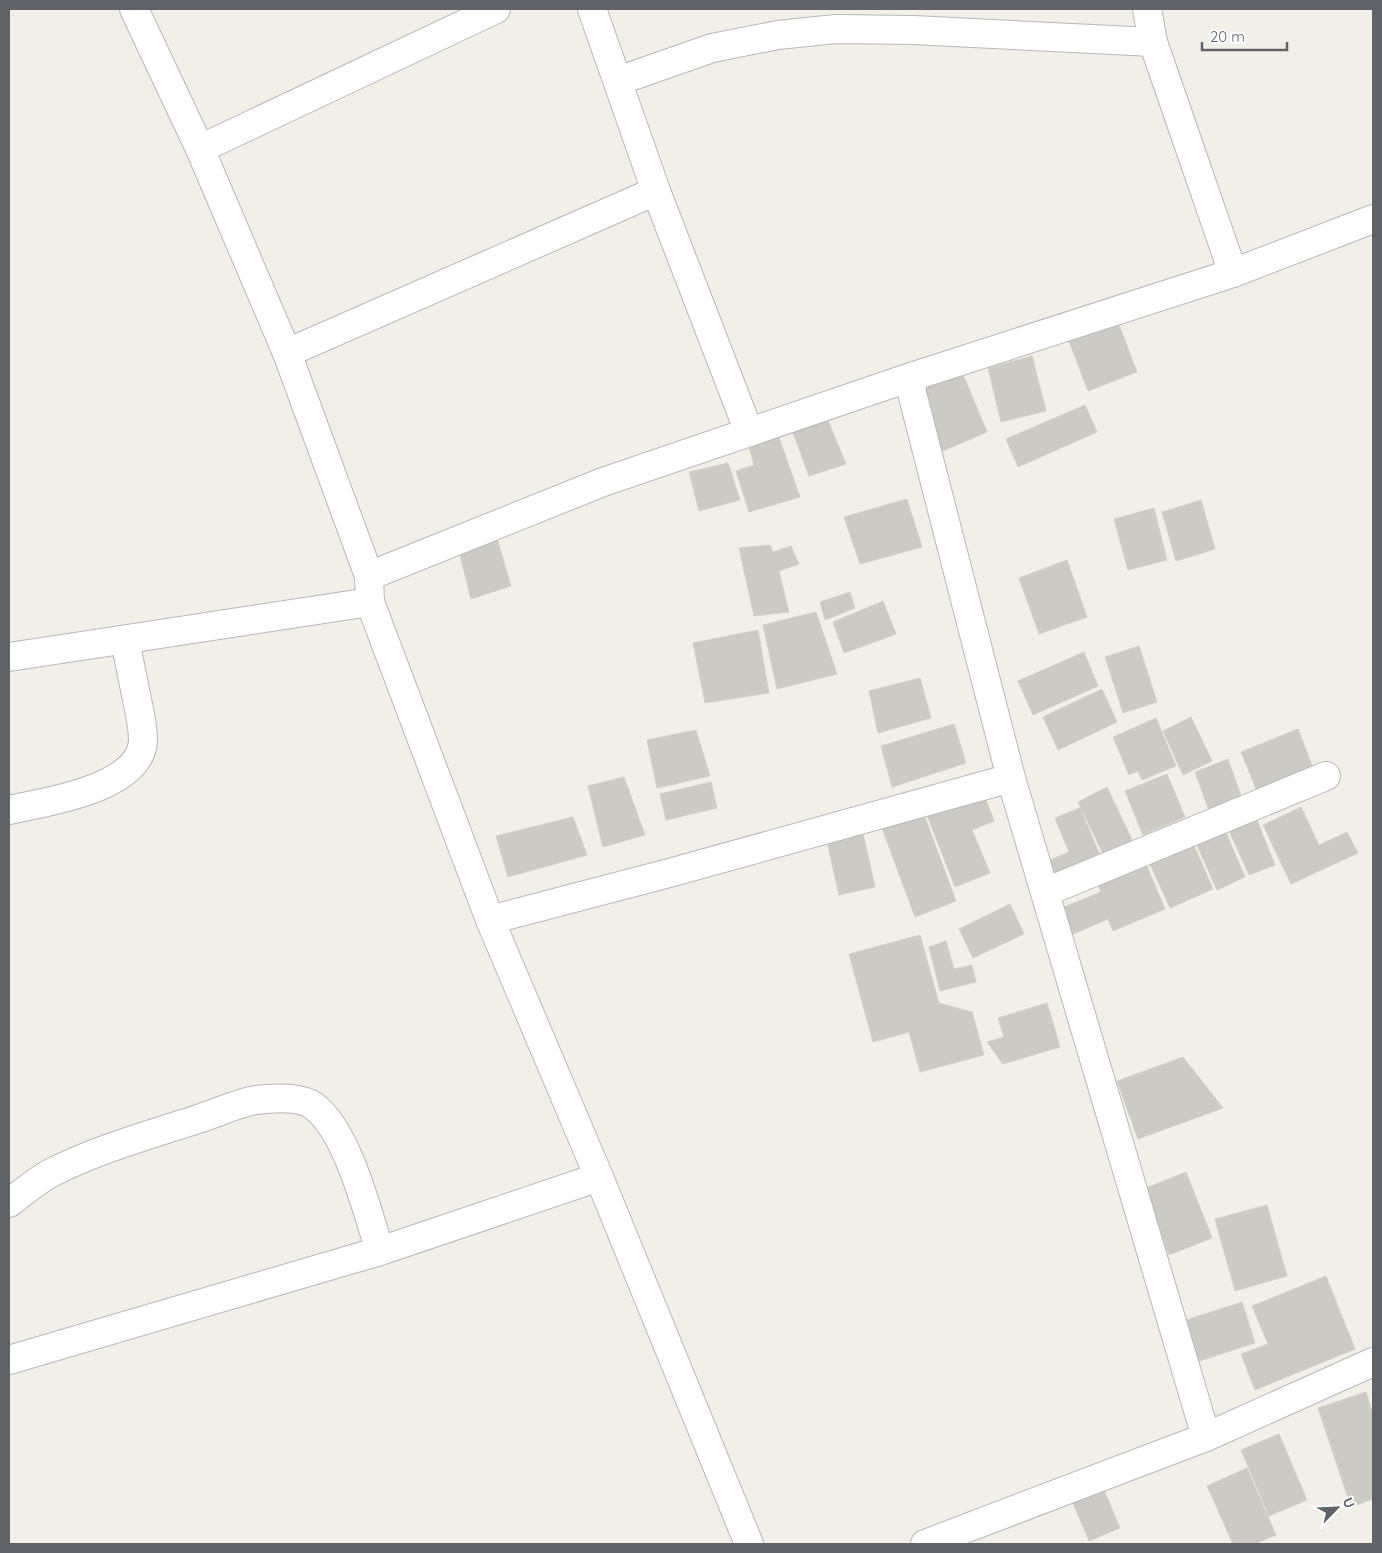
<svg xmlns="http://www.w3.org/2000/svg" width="1382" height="1553" font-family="Quicksand,sans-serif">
<rect width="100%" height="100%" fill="#f1efe8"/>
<g fill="#cccac5" stroke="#d6d1c6">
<polygon points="1118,322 1137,372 1088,391 1069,341"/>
<polygon points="1032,356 1046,411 1001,422 988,368"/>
<polygon points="962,372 987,432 938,453 912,393"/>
<polygon points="1085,405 1097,432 1018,467 1006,439"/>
<polygon points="827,418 846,464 809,476 792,430"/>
<polygon points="776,429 800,497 749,512 736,471 754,465 747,439"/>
<polygon points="728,463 740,500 699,511 689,472"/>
<polygon points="907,499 922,547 860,564 844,517"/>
<polygon points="1201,500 1215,549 1176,561 1162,512"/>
<polygon points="1154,508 1167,560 1128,570 1114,519"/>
<polygon points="496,535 511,586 471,599 458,547"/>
<polygon points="770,545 773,552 791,546 799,564 779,571 789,612 754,616 739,548"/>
<polygon points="1067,560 1087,617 1039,634 1019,578"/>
<polygon points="850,592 855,608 825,620 820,602"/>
<polygon points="883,601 896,634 844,653 833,622"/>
<polygon points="816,612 837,674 777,689 763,625"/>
<polygon points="758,630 769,693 705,703 693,643"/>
<polygon points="1139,646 1157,702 1123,713 1105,657"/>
<polygon points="1084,652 1098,686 1033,715 1018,681"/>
<polygon points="920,678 931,718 878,733 869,691"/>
<polygon points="1102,689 1117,722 1058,750 1043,717"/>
<polygon points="1191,717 1212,761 1183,775 1163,731"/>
<polygon points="1156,718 1176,766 1142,780 1138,771 1129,775 1113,737"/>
<polygon points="954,724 966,763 892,787 881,746"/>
<polygon points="1298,729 1315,773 1259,796 1241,752"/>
<polygon points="696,730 710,776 657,788 647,740"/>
<polygon points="1228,759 1244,804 1211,816 1195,772"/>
<polygon points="1167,774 1185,817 1143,835 1125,791"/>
<polygon points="624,777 645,835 603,847 588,786"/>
<polygon points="711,782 717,808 666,820 660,794"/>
<polygon points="1107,787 1135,846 1106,860 1078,802"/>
<polygon points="983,792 994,821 972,830 990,873 955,887 927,815"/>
<polygon points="1301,807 1319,845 1347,832 1358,853 1291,884 1263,825"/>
<polygon points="1080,808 1102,860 1056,880 1048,861 1069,852 1055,818"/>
<polygon points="923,812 956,901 915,917 882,828"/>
<polygon points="1255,815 1275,865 1249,875 1227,826"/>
<polygon points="573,817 587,855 508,877 496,836"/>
<polygon points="862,829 875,887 839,895 826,837"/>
<polygon points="1225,830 1245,877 1217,890 1196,843"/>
<polygon points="1193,843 1213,889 1170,908 1149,862"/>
<polygon points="1146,864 1165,909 1113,931 1108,919 1071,935 1059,909 1101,892 1098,885"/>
<polygon points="1010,904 1024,934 973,958 959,929"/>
<polygon points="920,935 939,1003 972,1012 984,1055 920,1072 909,1032 873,1042 849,954"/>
<polygon points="946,941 954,969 972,965 976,982 940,991 929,947"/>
<polygon points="1047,1003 1060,1047 1003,1064 987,1042 1004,1037 998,1018"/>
<polygon points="1183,1057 1223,1108 1138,1139 1117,1081"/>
<polygon points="1186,1172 1212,1238 1169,1255 1144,1189"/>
<polygon points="1267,1205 1287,1276 1235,1291 1215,1219"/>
<polygon points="1326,1276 1355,1349 1255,1390 1241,1354 1268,1344 1252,1306"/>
<polygon points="1242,1302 1255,1343 1193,1363 1180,1322"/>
<polygon points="1366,1392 1373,1415 1373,1499 1351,1507 1318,1408"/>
<polygon points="1279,1434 1307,1500 1269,1516 1241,1450"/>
<polygon points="1247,1468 1276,1535 1255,1544 1233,1544 1207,1486"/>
<polygon points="1101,1483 1120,1528 1089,1541 1070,1496"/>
</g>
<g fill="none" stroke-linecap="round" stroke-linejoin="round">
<g stroke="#b5b8bc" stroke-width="30">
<g id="minor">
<polyline points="134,9 200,149 287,353 369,576 370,602 490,920 599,1177 749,1544"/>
<polyline points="592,9 656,191 749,432"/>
<polyline points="1147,9 1153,42 1233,273"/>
<polyline points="618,81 712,48 778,35 836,29 913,30 1153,42"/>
<polyline points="200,149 496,9"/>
<polyline points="287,353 656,191"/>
<polyline points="911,377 912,393 1011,778 1206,1437"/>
<polyline points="369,576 603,482 911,377 1233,273 1373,219"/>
<polyline points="9,657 370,602"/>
<path d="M9 810C45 802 140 789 143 741 143 727 140 713 137 700 133 680 129 660 125 640"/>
<polyline points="1046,892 1326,776"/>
<polyline points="490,920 673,872 1011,778"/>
<path d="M9 1203C22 1193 35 1182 49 1174 95 1150 149 1135 198 1119 217 1113 237 1103 256 1100 273 1098 302 1096 315 1107 348 1133 367 1211 380 1251"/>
<polyline points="9,1360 380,1251 599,1177"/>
<polyline points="925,1544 1206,1437 1373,1362"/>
</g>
</g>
<use href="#minor" stroke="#fff" stroke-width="28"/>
</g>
<rect width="1382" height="1553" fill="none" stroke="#5f6368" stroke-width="20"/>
<g transform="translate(1337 1508) rotate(66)" stroke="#ffffff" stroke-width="4" paint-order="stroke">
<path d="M0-4L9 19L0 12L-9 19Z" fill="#5f6368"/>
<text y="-8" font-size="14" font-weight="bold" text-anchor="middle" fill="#5f6368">U</text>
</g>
<path d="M1202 42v8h85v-8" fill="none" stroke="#5f6368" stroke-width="2.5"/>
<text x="1210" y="42" font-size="15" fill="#5f6368" stroke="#ffffff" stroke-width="4" paint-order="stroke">20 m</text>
</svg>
